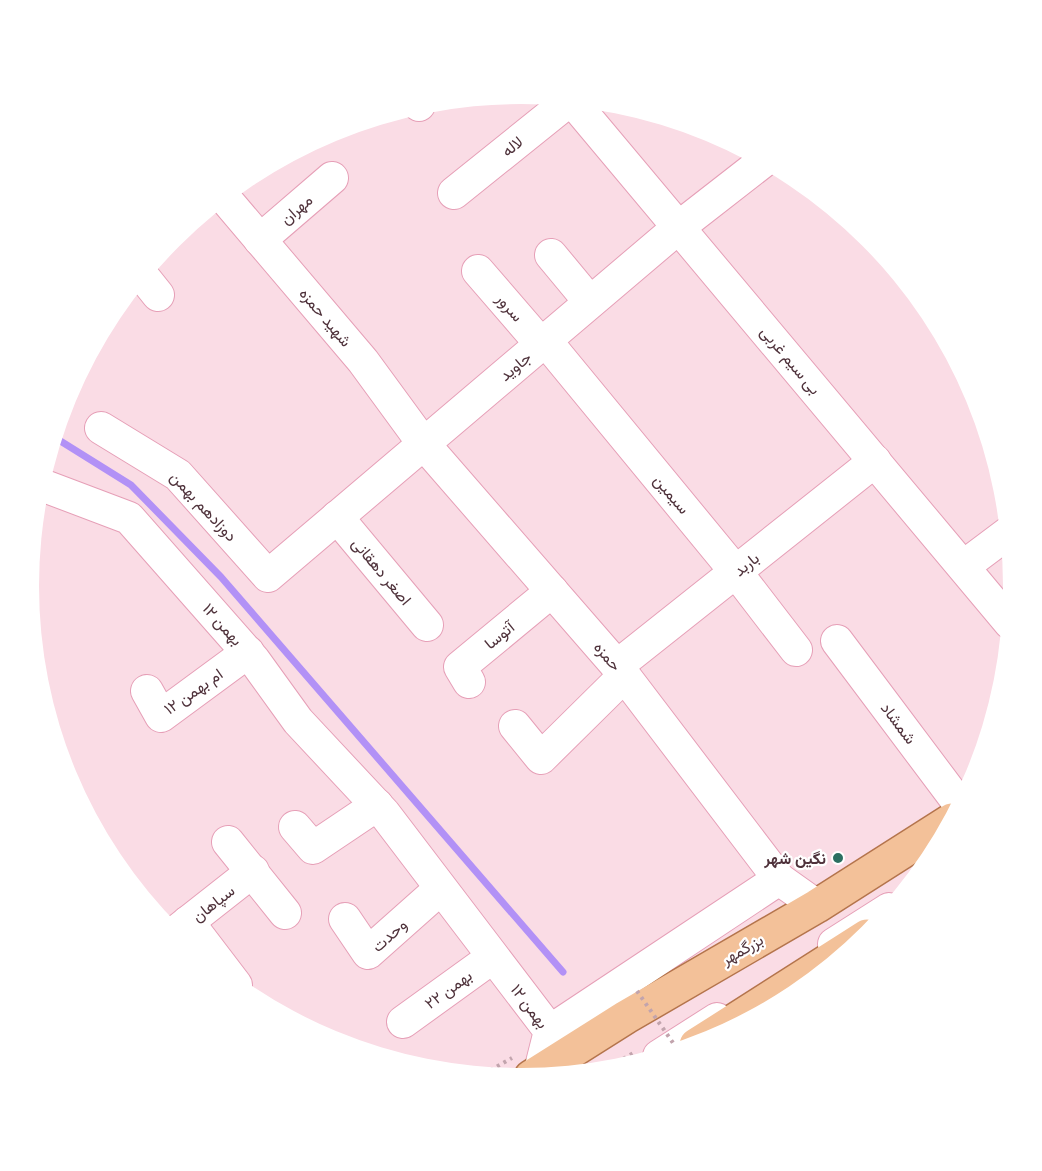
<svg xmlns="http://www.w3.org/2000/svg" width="1042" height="1171" font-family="'IBM Plex Sans',Vazirmatn,sans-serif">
<rect width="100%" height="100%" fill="#fadce5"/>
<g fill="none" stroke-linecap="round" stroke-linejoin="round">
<polyline stroke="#b291f6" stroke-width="7" points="54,437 131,485 221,577 563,972"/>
<g stroke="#e69fb7" stroke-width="34">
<g id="minor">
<polyline points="570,98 1010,623"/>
<polyline points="418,104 419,105"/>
<polyline points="454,193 571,99"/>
<polyline points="223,196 363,361 423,443 617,666 779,879 817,906"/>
<polyline points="260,240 332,178"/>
<polyline points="551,255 590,302"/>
<polyline points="478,271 541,344"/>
<polyline points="142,275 158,295"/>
<polyline points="545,340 736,572 796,650"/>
<polyline points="101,428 178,475 268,576 679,227 765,160"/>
<polyline points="39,484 129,518 254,660 298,721 384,813 550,1031 540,1071"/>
<polyline points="337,517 427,625"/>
<polyline points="964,566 1008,533"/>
<polyline points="837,641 960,805"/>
<polyline points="617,666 875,461"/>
<polyline points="469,682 460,667 552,591"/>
<polyline points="147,691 161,716 248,652"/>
<polyline points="515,726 541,758 624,676"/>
<polyline points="295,827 313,848 377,805"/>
<polyline points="228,842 285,913"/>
<polyline points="345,919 368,953 440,889"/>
<polyline points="188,922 236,985"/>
<polyline points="173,934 253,871"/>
<polyline points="834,944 889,909"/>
<polyline points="403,1022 493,957"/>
<polyline points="550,1031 779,879"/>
<polyline points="659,1056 717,1019"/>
</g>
</g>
<g stroke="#b4744c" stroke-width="36">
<g id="major">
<polyline points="696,1045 867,936"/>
<polyline points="531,1077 626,1017 817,906 952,820"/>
</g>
</g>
<g stroke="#c2a4ad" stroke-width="4" stroke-dasharray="3 4.5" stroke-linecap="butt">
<polyline points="604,1070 635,1052"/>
<polyline points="484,1074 512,1058"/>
</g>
<use href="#minor" stroke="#fff" stroke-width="32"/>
<use href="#major" stroke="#f3c199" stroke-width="33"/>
<polyline stroke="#c2a4ad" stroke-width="4" stroke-dasharray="3 4.5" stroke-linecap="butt" points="637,991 678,1050"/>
</g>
<circle fill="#2b6f61" stroke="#fff" stroke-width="2" cx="838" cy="858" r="6"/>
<g text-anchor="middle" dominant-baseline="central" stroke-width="4.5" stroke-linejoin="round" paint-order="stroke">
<g font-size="16" fill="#4f323b" stroke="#fff">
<text transform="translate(512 146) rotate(-39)">لاله</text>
<text transform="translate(296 209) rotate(-41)">مهران</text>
<text transform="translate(510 307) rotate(49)">سرور</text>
<text transform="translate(326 317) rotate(50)">شهید حمزه</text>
<text transform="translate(791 360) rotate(50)">بی سیم غربی</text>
<text transform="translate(515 366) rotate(-40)">جاوید</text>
<text transform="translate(672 494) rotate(50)">سیمین</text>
<text transform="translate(204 506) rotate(47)">دوزادهم بهمن</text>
<text transform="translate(746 564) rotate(-39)">باربد</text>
<text transform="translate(382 571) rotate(50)">اصغر دهقانی</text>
<text transform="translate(223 624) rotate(48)">۱۲ بهمن</text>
<text transform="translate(499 635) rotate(-39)">آتوسا</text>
<text transform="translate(608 656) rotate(50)">حمزه</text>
<text transform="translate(193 691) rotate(-35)">۱۲ ام بهمن</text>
<text transform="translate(899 723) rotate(53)">شمشاد</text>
<text transform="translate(213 903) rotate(-38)">سپاهان</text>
<text transform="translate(389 935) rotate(-42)">وحدت</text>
<text transform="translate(742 949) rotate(-30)">بزرگمهر</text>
<text transform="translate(448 989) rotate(-36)">۲۲ بهمن</text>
<text transform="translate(530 1006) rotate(53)">۱۲ بهمن</text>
</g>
<g font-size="16" font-weight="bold" fill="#4f323b" stroke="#fff" text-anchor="end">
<text x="826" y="858">نگین شهر</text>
</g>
</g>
<path d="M0 0H1042V1171H0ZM39 586a482 482 0 1 1 964 0a482 482 0 1 1-964 0Z" fill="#fff" fill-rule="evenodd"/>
</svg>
